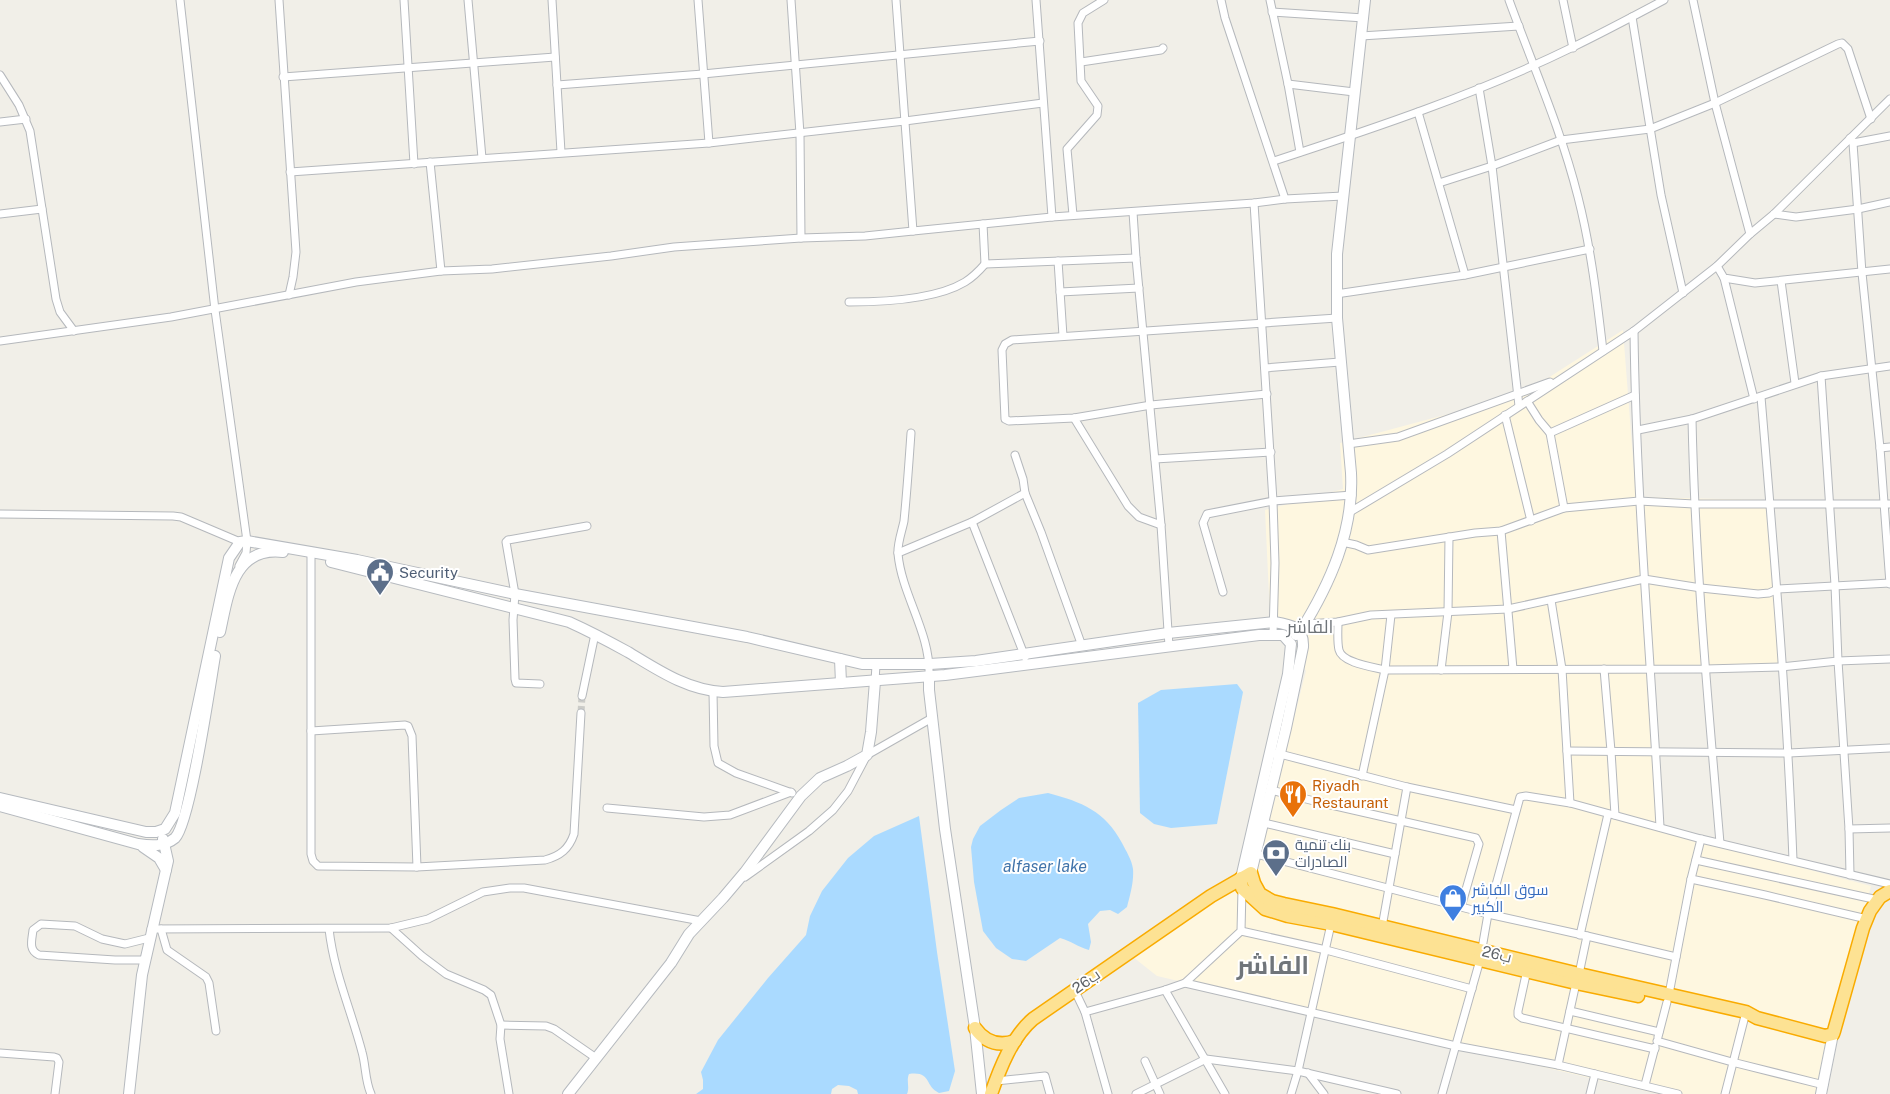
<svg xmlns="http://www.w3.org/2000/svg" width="1890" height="1094" font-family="'Public Sans',Cairo,sans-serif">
<rect width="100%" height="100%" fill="#f1efe8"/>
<polygon fill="#fef7e0" points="1623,330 1636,497 1765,500 1780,670 1652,672 1663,831 1871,886 1817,1094 1658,1094 1157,976 1133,957 1255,870 1306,671 1270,617 1265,510 1343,489 1340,443 1523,394"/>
<g fill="#aadaff">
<polygon points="1237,684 1243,692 1217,824 1171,828 1154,824 1140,813 1138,703 1161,690"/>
<path d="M1048 793C1082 802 1105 811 1122 843 1126 851 1132 860 1133 869 1134 882 1130 895 1127 907L1118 914 1110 910 1100 911 1088 924 1091 942 1089 950C1078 947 1071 941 1060 938L1026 961 1012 959 996 948 983 931 974 882 971 847 973 839 980 826 1001 810 1019 798Z"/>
<path d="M919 816 937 952 955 1071 949 1091 939 1093C924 1086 932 1071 909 1074 906 1081 910 1087 907 1094H858L857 1090 849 1086 838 1085 832 1089 831 1094H696L703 1089V1080L701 1072 718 1040 768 978 806 935 810 916 822 891 848 858 874 836Z"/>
</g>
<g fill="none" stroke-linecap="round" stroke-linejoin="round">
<polyline stroke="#ccccc8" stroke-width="7" stroke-dasharray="7 3.5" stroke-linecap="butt" points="581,713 582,696"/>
<g stroke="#b5b8bc" stroke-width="9">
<g id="street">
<polyline points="180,0 215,310 247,541 246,553 239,566"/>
<polyline points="279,0 296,252 293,277 289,295"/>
<polyline points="404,0 414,164"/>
<polyline points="468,0 482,158"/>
<polyline points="552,0 561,152"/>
<polyline points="698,0 709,143"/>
<polyline points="791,0 800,134 801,238"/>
<polyline points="896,0 913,231 1052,217 1254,203 1285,199 1343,196"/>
<polyline points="1036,0 1052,217"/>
<polyline points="1221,0 1225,18 1285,199"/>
<polyline points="1270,0 1288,84 1300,152"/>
<path d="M1509 0C1533 66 1561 129 1578 197 1591 248 1597 299 1603 351"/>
<polyline points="1563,0 1573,48"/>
<polyline points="1693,0 1715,103 1750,234"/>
<polyline points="1272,12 1364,18"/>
<polyline points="1632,17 1661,195 1683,293"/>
<polyline points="1361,36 1519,26"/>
<polyline points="1081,62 1161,50 1163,48"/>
<polyline points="0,75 19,105 30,131 56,299 60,312 74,331"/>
<polyline points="283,77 555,57"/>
<polyline points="1288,84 1354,92"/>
<polyline points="557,85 703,74 1040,41"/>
<polyline points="1479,88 1492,166 1519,406"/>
<polyline points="1418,112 1465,275"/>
<polyline points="0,122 26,119"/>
<polyline points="1850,138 1853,143 1862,273 1880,448 1890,584"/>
<polyline points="1853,143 1890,136"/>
<path d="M1274 161C1375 128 1477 94 1573 47 1604 32 1634 16 1664 0"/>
<polyline points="430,162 441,271"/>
<polyline points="290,172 709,143 905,121 1043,103"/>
<polyline points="1439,183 1492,166 1561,140 1650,129 1715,103 1838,44 1842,43 1848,49 1871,119"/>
<polyline points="1254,203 1273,501 1275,563 1273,634"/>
<polyline points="1133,212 1136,258 1161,525 1169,646"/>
<polyline points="0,214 42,209"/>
<polyline points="1774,214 1796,217 1858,209 1890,202"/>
<polyline points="1073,215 1067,149 1097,115 1098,106 1081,81 1078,23 1083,13 1104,0"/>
<polyline points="983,224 985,264 1136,258"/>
<polyline points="1058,261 1063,336"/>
<polyline points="1717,266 1724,278 1755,283 1890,269"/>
<polyline points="1724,278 1754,399"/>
<polyline points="1781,281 1795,383"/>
<polyline points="1060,292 1139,288"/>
<polyline points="1336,294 1465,275 1590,249"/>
<path d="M849 302C883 302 935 300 965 282 973 277 979 271 985 264"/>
<path d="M1634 331C1636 496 1651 661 1660 827"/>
<polyline points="0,341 171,317 356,282 441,271 492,269 611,256 674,247 801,238 865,236 913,231"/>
<polyline points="1265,368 1340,362"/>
<polyline points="1821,376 1835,585 1838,661 1849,829 1850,875"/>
<polyline points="1267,394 1151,405 1074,418 1009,421 1005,419 1002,350 1005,344 1012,340 1337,318"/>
<path d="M1761 397C1774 551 1787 705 1793 860"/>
<polyline points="1527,401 1539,420 1550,433 1635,395"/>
<polyline points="1505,415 1531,521"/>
<polyline points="1074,418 1128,506 1139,517 1161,525"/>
<path d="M1692 419C1695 561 1708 702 1720 843"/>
<polyline points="1638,430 1692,419 1821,376 1890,366"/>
<path d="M911 433C909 462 907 491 904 521 902 531 897 544 898 554 902 596 931 633 929 676"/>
<polyline points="1550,433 1564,508"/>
<polyline points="1348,444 1398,437 1550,382"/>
<polyline points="1880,448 1890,447"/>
<polyline points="1015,455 1023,479 1025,493 1041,532 1082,646"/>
<polyline points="1155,459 1271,452"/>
<polyline points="1350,512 1447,454 1634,331 1717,266 1750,234 1774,214 1890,99"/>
<polyline points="0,514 173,516 181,517 240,542"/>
<polyline points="972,522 1025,657"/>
<polyline points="1501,531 1513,669"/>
<polyline points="1342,542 1356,545 1368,550 1475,533 1501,531 1564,508 1639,501 1694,504 1890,504"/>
<path d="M311 552V854L313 861 318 866 417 867 545 860C560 856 569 849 574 834L581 713"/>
<polyline points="898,553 972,522 1025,493"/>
<polyline points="1223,592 1203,523 1207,514 1273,501 1352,495"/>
<polyline points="1551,600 1562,669 1570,803"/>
<path d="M1338 622C1338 630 1337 642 1339 650 1342 663 1373 667 1385 670L1705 669 1781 667 1838 661 1890 659"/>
<polyline points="1305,624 1338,622 1371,615 1508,609 1644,579 1701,588 1758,594 1769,593 1778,589 1890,583"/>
<polyline points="1604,669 1611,751 1615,815"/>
<polyline points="1441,670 1448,612 1449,537"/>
<polyline points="875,681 876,665"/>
<polyline points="540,684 516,683 515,679 513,620 515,594 506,542 508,540 587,526"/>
<polyline points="713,692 714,746 718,763 736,773 792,793"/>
<polyline points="582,696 595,634"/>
<polyline points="311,731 405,725 408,726 412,736 417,867"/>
<polyline points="1567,751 1789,753 1890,748"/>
<polyline points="1276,753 1407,787 1516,810"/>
<polyline points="1362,776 1385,670 1391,615"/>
<polyline points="1271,790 1318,802 1476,838 1479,844 1461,907"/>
<polyline points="607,808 704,817 730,815 791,792"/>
<polyline points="1260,822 1395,854"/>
<polyline points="1849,829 1890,828"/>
<polyline points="1256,854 1488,914 1587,936 1579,974"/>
<polyline points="1696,860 1878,900"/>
<polyline points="745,877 809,831 833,810 848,791 867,755 932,718"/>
<polyline points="1691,879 1765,895 1867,919"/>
<polyline points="1382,927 1407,787"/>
<polyline points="391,928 422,956 446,974 484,990 491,995 501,1025 500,1039 509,1094"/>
<polyline points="151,929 391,928 428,919 483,892 510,888 524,888 701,921"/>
<polyline points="161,929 167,950 206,977 209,983 216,1031"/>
<path d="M329 929C334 973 351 1010 362 1052 366 1066 365 1081 371 1094"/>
<polyline points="1241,931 1326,950 1472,989"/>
<polyline points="1580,935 1608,814"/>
<polyline points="1587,936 1676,957"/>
<path d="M144 960H115L39 955C28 950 32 940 33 930L41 924 75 926 102 939 125 944 149 938"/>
<polyline points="1527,970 1518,1011 1518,1015 1522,1018 1655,1049"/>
<polyline points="1185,983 1241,931 1242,889"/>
<polyline points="1074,989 1085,1012 1108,1094"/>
<polyline points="1165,990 1225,1094"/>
<polyline points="1669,994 1691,879 1701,839"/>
<polyline points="1570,1011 1659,1032"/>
<polyline points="1085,1012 1165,990 1185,983 1456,1046 1558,1065 1678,1094"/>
<polyline points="501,1025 546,1026 554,1029 596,1058"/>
<polyline points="1658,1037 1667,1002"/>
<polyline points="1657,1041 1732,1062 1824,1085"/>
<polyline points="0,1053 54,1057 57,1058 59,1062 55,1094"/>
<polyline points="1145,1061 1160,1094"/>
<polyline points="1558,1065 1576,983"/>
<polyline points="1308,1073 1324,1094"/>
<polyline points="996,1081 1045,1076 1050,1094"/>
<polyline points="1645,1085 1655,1047"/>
<polyline points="1136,1094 1206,1059 1298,1071 1397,1094"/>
<polyline points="1291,1094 1298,1071 1331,924"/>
<polyline points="1442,1094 1480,960 1488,914 1520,797 1526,796 1570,803 1701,839 1890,884"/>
<polyline points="1590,1094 1595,1074"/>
<polyline points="1725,1094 1746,1012"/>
</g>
</g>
<g stroke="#b6babf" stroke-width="12">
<g id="secondary">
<path d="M331 562 569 622C589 631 608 641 628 652 658 670 687 690 723 692L945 675 1259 635H1283L1291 644 1288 674 1241 878"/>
<path d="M220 632C228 596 233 546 283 552"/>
<path d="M1296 635 1300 632C1330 584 1354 531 1351 473L1337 318V254L1365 0"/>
<polyline points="840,659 841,683"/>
<polyline points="929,676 929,690 945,829 975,1028 982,1094"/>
<path d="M0 798 146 832H156L165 829 175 813 229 558 240 542 247 541 357 560 515 594 747 637 862 664H930L976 661 1168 633 1274 622C1292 625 1304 627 1303 647L1286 728 1251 873"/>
<path d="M0 806 138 844C151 846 164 847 175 838 190 823 210 685 215 656"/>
<polyline points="143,847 159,858 166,870"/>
<polyline points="129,1094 142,975 168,861 163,839"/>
<polyline points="568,1094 671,963 689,934 723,898 745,872 801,796 820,778 847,766 867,755 871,732 875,681"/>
<polyline points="1821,1094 1833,1034"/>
</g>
</g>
<g stroke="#f9ab00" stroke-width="15">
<g id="highway">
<polyline points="1241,878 1242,888 1265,909 1288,916 1331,924 1576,983 1638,996"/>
<path d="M975 1028C985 1042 998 1047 1015 1041"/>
<path d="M991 1094C1000 1068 1012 1037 1033 1019L1211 896 1251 873 1254 883 1260 894 1272 901 1284 904 1332 914 1579 974 1746 1012 1757 1018 1825 1036 1833 1034 1834 1031 1863 928 1870 911 1880 897 1890 891"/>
</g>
</g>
<use href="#street" stroke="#fff" stroke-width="7"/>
<use href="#secondary" stroke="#fff" stroke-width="10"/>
<use href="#highway" stroke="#fde293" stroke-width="12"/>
</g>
<defs>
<g id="civic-pin" transform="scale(1.4375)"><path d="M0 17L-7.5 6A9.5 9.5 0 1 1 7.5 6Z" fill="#5c6f8a" stroke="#fff"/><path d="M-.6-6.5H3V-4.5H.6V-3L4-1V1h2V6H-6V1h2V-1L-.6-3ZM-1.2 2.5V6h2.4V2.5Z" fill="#fff"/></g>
<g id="restaurant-pin" transform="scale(1.4375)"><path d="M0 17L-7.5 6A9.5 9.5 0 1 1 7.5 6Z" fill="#e8710a" stroke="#fff"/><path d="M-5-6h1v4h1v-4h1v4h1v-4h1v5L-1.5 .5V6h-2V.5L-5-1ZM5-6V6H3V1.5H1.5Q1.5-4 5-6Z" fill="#fff"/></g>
<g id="bank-pin" transform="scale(1.4375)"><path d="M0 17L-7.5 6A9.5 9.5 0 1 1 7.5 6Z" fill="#5c6f8a" stroke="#fff"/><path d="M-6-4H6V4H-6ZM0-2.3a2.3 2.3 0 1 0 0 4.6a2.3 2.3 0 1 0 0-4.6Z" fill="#fff"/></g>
<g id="shop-pin" transform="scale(1.4375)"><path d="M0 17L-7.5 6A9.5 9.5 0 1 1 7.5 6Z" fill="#3f7fe0" stroke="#fff"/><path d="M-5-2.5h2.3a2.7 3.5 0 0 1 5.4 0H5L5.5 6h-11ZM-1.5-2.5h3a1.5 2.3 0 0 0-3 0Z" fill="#fff"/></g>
</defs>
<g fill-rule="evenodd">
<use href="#civic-pin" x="380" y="572"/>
<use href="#restaurant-pin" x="1293" y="794"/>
<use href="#bank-pin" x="1276" y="853"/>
<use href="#shop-pin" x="1453" y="898"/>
</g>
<g text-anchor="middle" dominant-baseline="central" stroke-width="4" stroke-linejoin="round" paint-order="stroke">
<g font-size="15" fill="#4e5e75" stroke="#fff" text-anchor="start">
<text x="399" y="572">Security</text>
<text x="1295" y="844">بنك تنمية<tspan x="1295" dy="17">الصادرات</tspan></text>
</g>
<g font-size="15" fill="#c56008" stroke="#fff" text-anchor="start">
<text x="1312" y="785">Riyadh<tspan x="1312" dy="17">Restaurant</tspan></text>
</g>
<g font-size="15" fill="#366cbe" stroke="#fff" text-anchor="start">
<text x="1472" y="889">سوق الفاشر<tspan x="1472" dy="17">الكبير</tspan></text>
</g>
<g font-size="15" fill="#5f6368" stroke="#fff">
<text transform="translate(1497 954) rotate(14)">26ب</text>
<text transform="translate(1086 981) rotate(-35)">26ب</text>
</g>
<g font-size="16" font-style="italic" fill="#4174aa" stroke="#fff">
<text x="1045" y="866">alfaser lake</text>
</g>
<g font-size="18" fill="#70757a" stroke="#fff">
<text x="1310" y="626">الفاشر</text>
</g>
<g font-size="25" font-weight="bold" fill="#70757a" stroke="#fff">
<text x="1273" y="965">الفاشر</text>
</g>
</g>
</svg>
